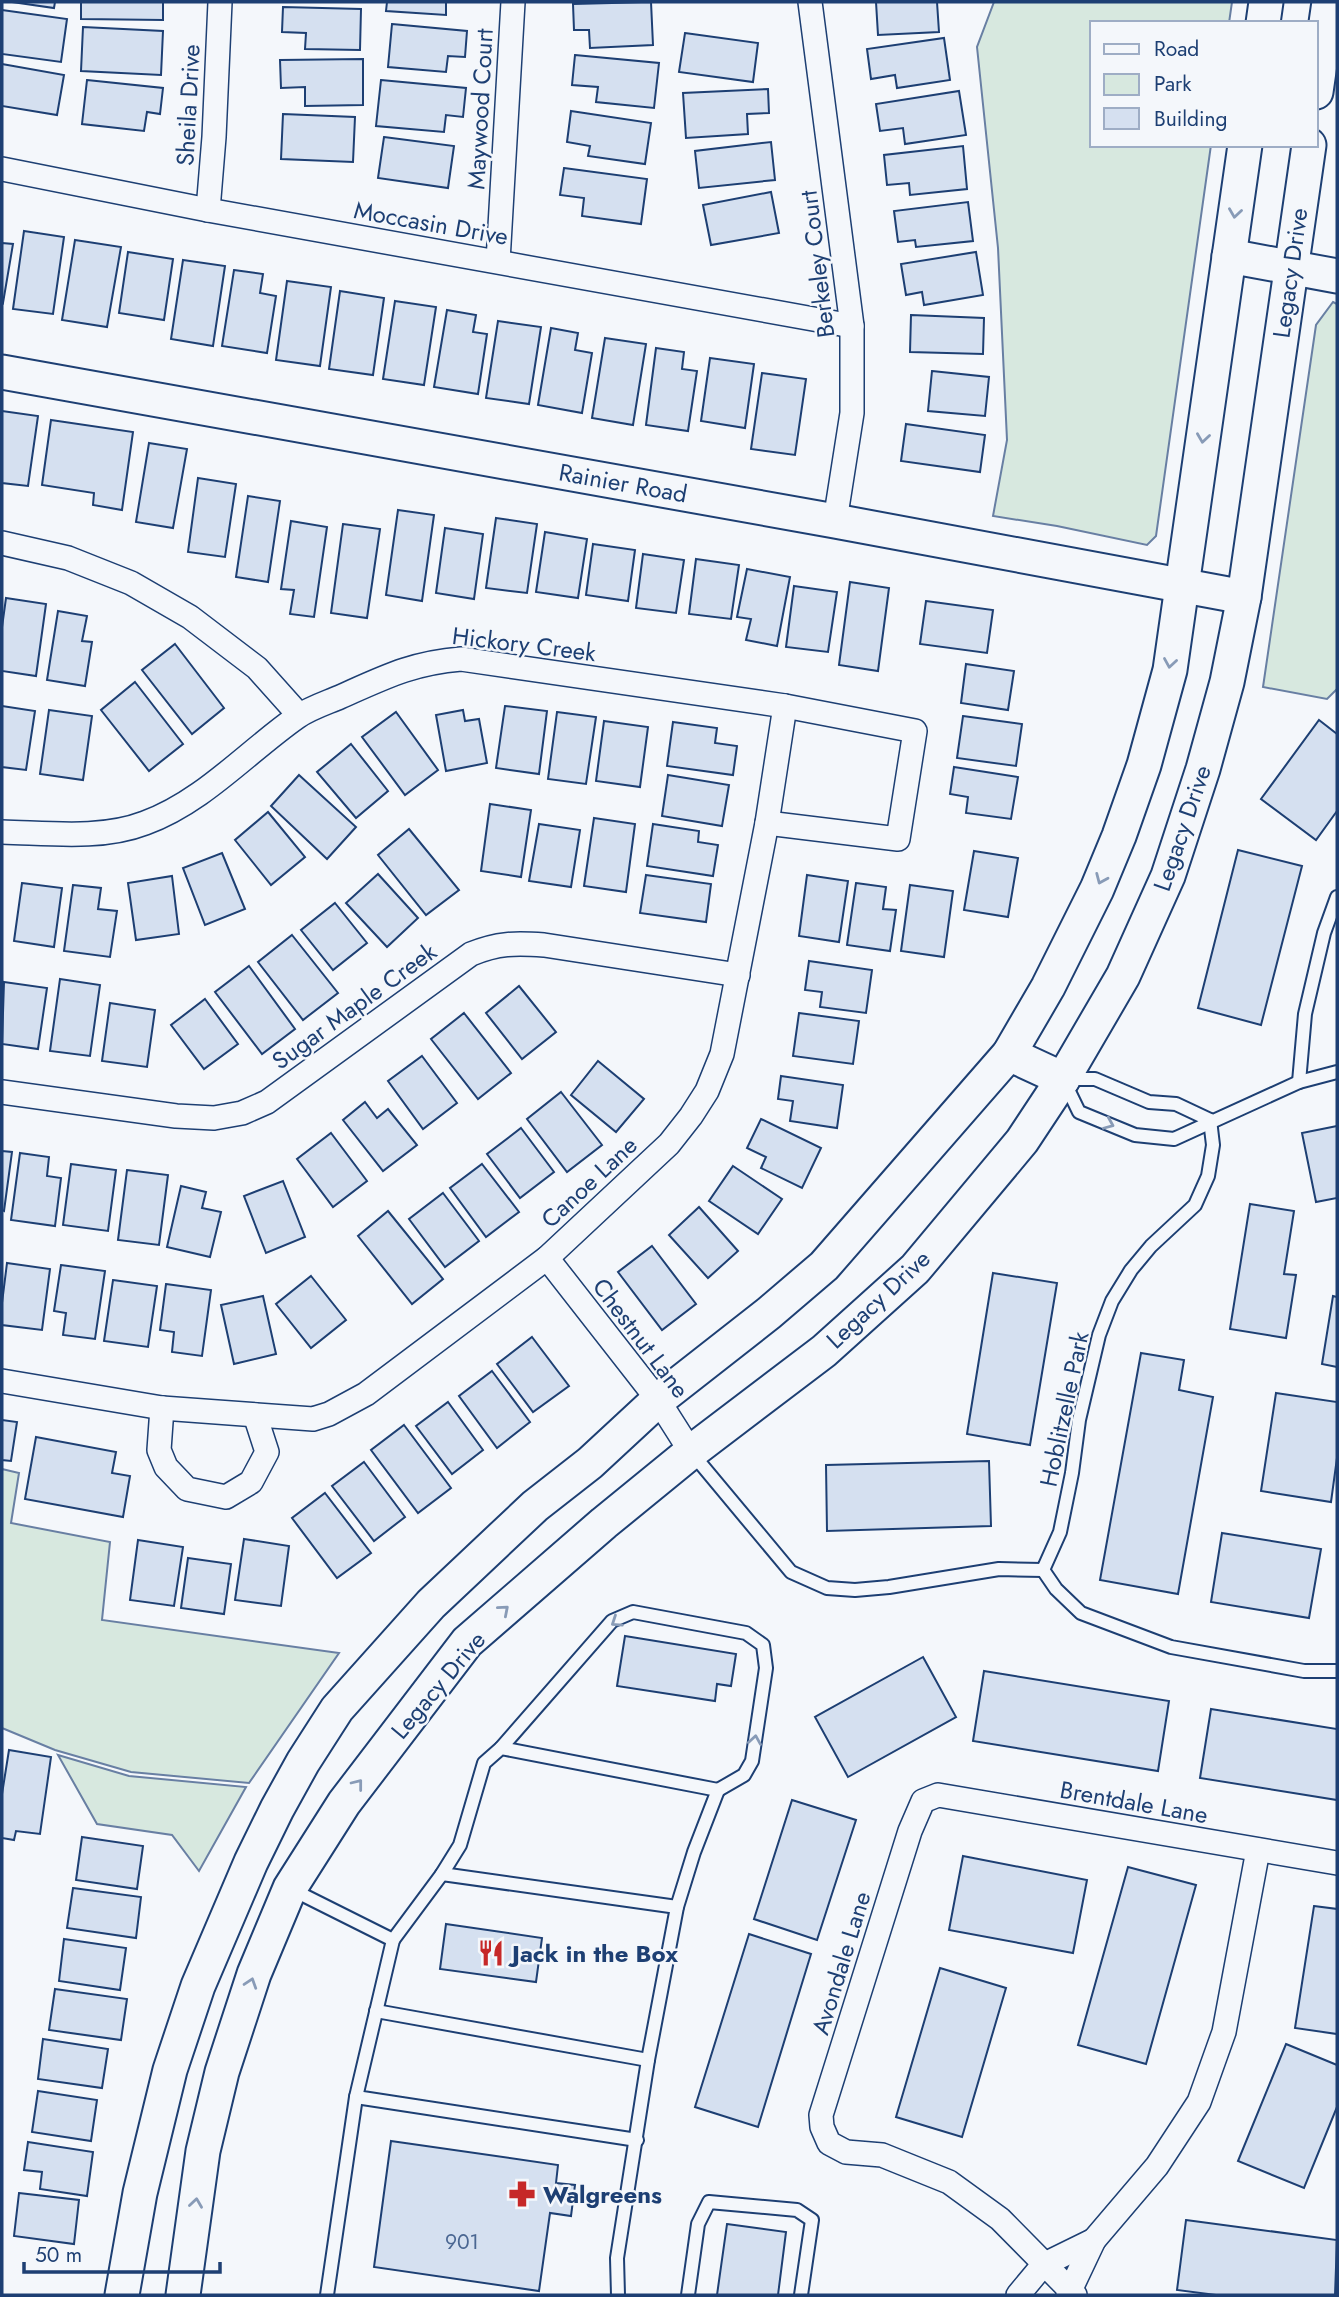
<svg xmlns="http://www.w3.org/2000/svg" width="1339" height="2297" font-family="Jost,sans-serif">
<rect width="100%" height="100%" fill="#f4f7fb"/>
<g fill="#d7e8df" stroke="#687fa3" stroke-width="2">
<polygon points="994,2 1232,2 1229,23 1092,23 1092,145 1211,145 1156,536 1147,545 1057,526 993,516 1007,440 998,248 977,47"/>
<polygon points="1333,302 1337,304 1337,689 1327,699 1263,687 1316,325"/>
<polygon points="2,1469 19,1473 11,1523 110,1542 102,1620 339,1653 249,1783 131,1772 55,1750 2,1728"/>
<polygon points="58,1755 129,1776 246,1787 199,1871 172,1835 97,1824"/>
</g>
<g fill="#d5e0f0" stroke="#1d3f73" stroke-width="2">
<polygon points="12,2 55,2 54,8"/>
<polygon points="81,2 163,2 163,20 81,19"/>
<polygon points="387,2 446,2 446,15 386,11"/>
<polygon points="651,2 653,45 590,48 589,30 574,30 573,4"/>
<polygon points="876,2 937,2 939,32 878,35"/>
<polygon points="283,7 361,9 360,50 305,49 306,33 282,32"/>
<polygon points="2,10 67,19 61,62 2,54"/>
<polygon points="392,24 467,31 465,57 448,56 446,72 388,67"/>
<polygon points="83,27 163,31 161,75 81,71"/>
<polygon points="685,33 758,43 753,82 679,72"/>
<polygon points="944,38 950,80 897,88 895,75 871,79 867,49"/>
<polygon points="575,55 659,63 654,108 596,102 598,87 572,85"/>
<polygon points="363,59 363,105 305,106 305,87 281,88 280,60"/>
<polygon points="2,64 64,75 57,115 2,106"/>
<polygon points="87,80 163,88 160,114 147,112 144,131 82,124"/>
<polygon points="381,80 466,88 463,117 446,115 444,132 376,126"/>
<polygon points="768,89 769,113 747,114 748,134 686,138 683,93"/>
<polygon points="959,91 966,135 905,144 903,128 880,131 876,104"/>
<polygon points="571,111 651,123 645,164 588,156 590,146 567,142"/>
<polygon points="283,114 355,117 353,162 281,159"/>
<polygon points="384,137 454,146 448,188 378,178"/>
<polygon points="771,142 775,180 699,188 695,151"/>
<polygon points="963,146 967,189 910,195 909,183 887,185 884,155"/>
<polygon points="564,168 647,179 641,224 582,216 584,198 560,195"/>
<polygon points="771,192 779,233 711,245 703,205"/>
<polygon points="968,202 973,241 916,247 915,240 898,242 894,211"/>
<polygon points="24,231 64,237 53,314 13,309"/>
<polygon points="75,240 121,247 107,327 62,320"/>
<polygon points="2,243 13,244 3,303 2,302"/>
<polygon points="128,252 173,259 164,320 119,313"/>
<polygon points="976,252 983,295 924,305 922,292 906,295 901,264"/>
<polygon points="183,260 225,266 213,346 171,339"/>
<polygon points="234,270 263,274 260,293 276,296 267,353 222,346"/>
<polygon points="287,281 331,287 320,366 276,360"/>
<polygon points="340,291 384,298 373,375 329,369"/>
<polygon points="395,301 436,307 424,385 383,379"/>
<polygon points="447,310 476,315 473,332 487,334 478,394 434,387"/>
<polygon points="911,315 984,318 983,354 910,352"/>
<polygon points="498,321 541,327 529,404 486,398"/>
<polygon points="551,328 578,333 575,350 592,353 582,413 538,405"/>
<polygon points="605,338 646,344 633,425 592,418"/>
<polygon points="656,348 684,352 682,369 697,371 688,431 646,425"/>
<polygon points="710,358 754,364 745,428 701,421"/>
<polygon points="932,371 989,377 985,416 928,411"/>
<polygon points="762,373 806,379 795,455 751,449"/>
<polygon points="2,411 38,416 28,486 2,483"/>
<polygon points="51,420 133,432 122,510 93,505 94,493 42,485"/>
<polygon points="906,424 985,435 980,472 901,461"/>
<polygon points="149,443 187,449 173,528 136,522"/>
<polygon points="198,478 236,484 225,557 188,552"/>
<polygon points="248,496 280,501 268,582 236,577"/>
<polygon points="398,510 434,515 422,601 386,595"/>
<polygon points="496,518 537,524 527,593 486,588"/>
<polygon points="291,521 327,527 314,617 290,614 294,590 281,589"/>
<polygon points="343,524 380,529 367,618 331,613"/>
<polygon points="445,528 483,534 474,599 436,593"/>
<polygon points="545,532 587,539 578,598 536,592"/>
<polygon points="593,544 635,550 628,601 586,595"/>
<polygon points="643,554 684,560 676,613 636,608"/>
<polygon points="696,559 739,565 731,619 689,614"/>
<polygon points="747,569 790,577 777,646 746,640 751,619 737,617"/>
<polygon points="850,582 889,588 878,671 839,665"/>
<polygon points="794,586 837,592 828,652 786,647"/>
<polygon points="6,598 46,604 36,676 2,671 2,627"/>
<polygon points="926,601 993,610 987,653 920,644"/>
<polygon points="58,611 87,616 82,641 92,642 85,686 47,680"/>
<polygon points="175,644 224,708 192,734 142,670"/>
<polygon points="966,664 1014,671 1008,710 961,703"/>
<polygon points="135,682 183,744 149,771 101,710"/>
<polygon points="2,706 35,711 26,770 2,767"/>
<polygon points="505,706 547,711 539,774 496,768"/>
<polygon points="49,710 92,716 83,780 40,774"/>
<polygon points="463,710 465,721 479,719 487,763 446,771 436,715"/>
<polygon points="396,712 438,770 405,795 362,737"/>
<polygon points="557,712 596,717 586,784 548,779"/>
<polygon points="963,716 1022,724 1016,766 957,758"/>
<polygon points="1319,720 1337,734 1337,811 1316,840 1261,799"/>
<polygon points="604,721 648,727 640,787 596,781"/>
<polygon points="673,722 717,728 715,743 737,746 733,775 667,766"/>
<polygon points="351,744 388,791 356,818 317,772"/>
<polygon points="954,767 1018,777 1011,819 966,813 968,797 950,794"/>
<polygon points="299,775 356,827 327,859 271,806"/>
<polygon points="668,775 729,785 722,826 662,816"/>
<polygon points="490,804 531,810 521,877 481,871"/>
<polygon points="268,812 305,857 271,885 235,840"/>
<polygon points="594,818 635,824 626,892 584,886"/>
<polygon points="539,824 580,830 571,887 529,881"/>
<polygon points="653,824 699,831 698,842 718,845 713,876 647,866"/>
<polygon points="409,829 459,890 426,915 378,855"/>
<polygon points="1238,850 1302,866 1261,1025 1198,1008"/>
<polygon points="974,851 1018,858 1008,917 964,910"/>
<polygon points="222,853 245,909 205,925 183,868"/>
<polygon points="378,874 418,918 387,947 346,903"/>
<polygon points="646,875 711,884 706,922 640,913"/>
<polygon points="807,875 848,881 839,942 799,936"/>
<polygon points="172,876 179,934 136,940 128,883"/>
<polygon points="22,883 62,888 54,947 14,941"/>
<polygon points="856,883 886,887 883,909 896,910 890,951 847,945"/>
<polygon points="73,885 101,888 98,909 117,911 110,957 64,951"/>
<polygon points="910,885 953,891 944,957 901,951"/>
<polygon points="335,903 367,943 333,970 301,930"/>
<polygon points="292,935 338,993 303,1020 258,962"/>
<polygon points="809,961 872,970 866,1013 820,1007 822,992 805,990"/>
<polygon points="249,966 295,1029 262,1054 215,992"/>
<polygon points="60,979 100,985 90,1056 50,1051"/>
<polygon points="4,982 47,988 38,1049 2,1044"/>
<polygon points="519,986 556,1032 522,1059 486,1013"/>
<polygon points="205,999 238,1044 204,1069 171,1025"/>
<polygon points="110,1003 155,1010 147,1067 102,1061"/>
<polygon points="464,1013 511,1073 478,1099 431,1039"/>
<polygon points="799,1013 859,1021 853,1064 793,1056"/>
<polygon points="422,1056 457,1103 423,1129 388,1081"/>
<polygon points="598,1061 644,1099 616,1132 571,1095"/>
<polygon points="781,1076 843,1085 837,1128 790,1121 793,1101 778,1099"/>
<polygon points="561,1092 602,1145 567,1172 527,1119"/>
<polygon points="365,1102 377,1118 388,1109 417,1145 383,1171 343,1120"/>
<polygon points="761,1119 821,1148 802,1188 761,1168 766,1157 747,1148"/>
<polygon points="1337,1126 1337,1198 1316,1202 1302,1133"/>
<polygon points="521,1128 554,1172 520,1198 487,1154"/>
<polygon points="331,1133 367,1181 333,1207 297,1159"/>
<polygon points="2,1151 12,1152 4,1211 2,1210"/>
<polygon points="20,1153 49,1157 47,1176 61,1178 55,1226 11,1220"/>
<polygon points="71,1164 116,1170 108,1231 63,1225"/>
<polygon points="482,1164 519,1212 486,1237 450,1188"/>
<polygon points="733,1166 782,1199 758,1234 709,1201"/>
<polygon points="127,1170 168,1175 159,1245 118,1240"/>
<polygon points="283,1181 305,1237 266,1253 244,1196"/>
<polygon points="181,1186 206,1192 202,1208 221,1212 210,1257 167,1247"/>
<polygon points="443,1193 479,1241 445,1267 409,1219"/>
<polygon points="1250,1204 1294,1211 1284,1274 1296,1275 1286,1338 1230,1329"/>
<polygon points="699,1207 738,1251 708,1278 669,1235"/>
<polygon points="388,1211 443,1279 412,1304 358,1236"/>
<polygon points="652,1246 696,1304 662,1330 618,1272"/>
<polygon points="7,1263 50,1269 42,1330 2,1325 2,1303"/>
<polygon points="61,1265 105,1271 95,1339 63,1335 66,1313 54,1311"/>
<polygon points="993,1273 1057,1283 1030,1445 967,1434"/>
<polygon points="311,1276 346,1320 311,1348 276,1304"/>
<polygon points="113,1280 157,1286 148,1347 104,1341"/>
<polygon points="166,1284 211,1290 202,1356 172,1352 174,1332 160,1330"/>
<polygon points="263,1296 276,1354 234,1364 221,1305"/>
<polygon points="1333,1296 1337,1297 1337,1367 1322,1364"/>
<polygon points="532,1337 569,1386 533,1412 497,1364"/>
<polygon points="1141,1353 1184,1360 1179,1390 1213,1397 1178,1594 1100,1580"/>
<polygon points="492,1371 530,1422 497,1448 459,1396"/>
<polygon points="1276,1393 1337,1402 1337,1458 1331,1502 1261,1491"/>
<polygon points="448,1402 483,1450 452,1474 416,1426"/>
<polygon points="2,1420 17,1422 11,1461 2,1460"/>
<polygon points="404,1425 451,1488 418,1513 371,1450"/>
<polygon points="36,1437 116,1452 112,1473 130,1476 123,1517 25,1499"/>
<polygon points="989,1461 991,1526 827,1531 826,1465"/>
<polygon points="364,1462 405,1517 374,1541 332,1486"/>
<polygon points="325,1493 371,1553 337,1578 292,1518"/>
<polygon points="1222,1533 1321,1549 1309,1618 1211,1602"/>
<polygon points="244,1539 289,1546 281,1606 235,1600"/>
<polygon points="138,1540 183,1547 174,1606 130,1600"/>
<polygon points="188,1558 231,1564 224,1614 181,1608"/>
<polygon points="625,1636 736,1654 731,1686 717,1684 715,1701 617,1686"/>
<polygon points="923,1657 956,1717 848,1777 815,1717"/>
<polygon points="984,1671 1169,1701 1158,1771 973,1741"/>
<polygon points="1211,1709 1337,1729 1337,1800 1200,1778"/>
<polygon points="9,1750 51,1757 40,1834 16,1831 14,1840 2,1838 2,1794"/>
<polygon points="792,1800 856,1820 817,1940 754,1919"/>
<polygon points="82,1837 143,1846 137,1889 76,1880"/>
<polygon points="963,1856 1087,1880 1073,1953 949,1930"/>
<polygon points="1128,1867 1196,1885 1146,2064 1078,2045"/>
<polygon points="73,1888 141,1897 136,1938 67,1928"/>
<polygon points="1314,1906 1337,1909 1337,2034 1295,2028"/>
<polygon points="446,1924 542,1938 536,1982 440,1969"/>
<polygon points="749,1934 811,1954 758,2127 695,2107"/>
<polygon points="64,1939 126,1948 120,1990 59,1981"/>
<polygon points="940,1968 1006,1988 962,2137 896,2117"/>
<polygon points="55,1989 127,1999 121,2040 49,2030"/>
<polygon points="43,2039 108,2049 102,2088 38,2079"/>
<polygon points="1286,2044 1337,2065 1337,2107 1304,2188 1238,2161"/>
<polygon points="38,2091 97,2100 91,2141 32,2132"/>
<polygon points="391,2141 558,2165 556,2183 575,2185 571,2216 550,2213 539,2291 374,2267"/>
<polygon points="28,2142 93,2152 87,2196 40,2189 42,2172 24,2170"/>
<polygon points="19,2193 79,2200 74,2244 14,2236"/>
<polygon points="1186,2220 1337,2240 1335,2295 1216,2295 1177,2290"/>
<polygon points="727,2224 786,2232 778,2295 717,2295"/>
</g>
<g fill="none" stroke-linecap="round" stroke-linejoin="round">
<g stroke="#1d3f73" stroke-width="16">
<g id="lane">
<polyline points="1299,1082 1305,1014 1324,933 1337,897"/>
<polyline points="1210,1120 1176,1104 1149,1102 1095,1079 1063,1079 1079,1112 1135,1135 1174,1139 1299,1082 1337,1072"/>
<polyline points="691,1452 791,1572 827,1588 855,1590 889,1587 999,1569 1043,1570 1060,1532 1072,1473 1079,1420 1099,1335 1112,1301 1131,1270 1151,1246 1195,1205 1208,1176 1213,1145 1210,1120"/>
<polyline points="1043,1570 1056,1589 1081,1613 1171,1647 1304,1671 1337,1671"/>
<polyline points="501,1748 612,1621 633,1612 746,1633 763,1645 766,1668 752,1761 744,1775 718,1790"/>
<polyline points="442,1874 677,1907"/>
<polyline points="291,1889 393,1940 442,1874 460,1845 484,1763 501,1748 718,1790 694,1852 677,1907 648,2060 617,2258 618,2295"/>
<polyline points="393,1940 356,2097 637,2140"/>
<polyline points="376,2011 648,2060"/>
<polyline points="327,2295 356,2097"/>
<polyline points="688,2295 698,2224 709,2202 797,2210 812,2220 801,2295"/>
</g>
</g>
<g stroke="#1d3f73" stroke-width="26">
<g id="street">
<polyline points="810,2 852,326 852,413 835,521"/>
<polyline points="2,169 208,210 852,326"/>
<polyline points="208,210 214,137 220,2"/>
<polyline points="498,261 513,2"/>
<polyline points="2,543 68,558 131,583 190,617 257,668 299,715"/>
<path d="M2 832C48 833 101 840 145 823 203 802 247 752 297 717 310 708 326 703 340 697 385 677 412 663 461 659L785 706 915 731 898 839 767 823"/>
<path d="M2 1092 176 1116 214 1118 242 1113 267 1102 471 954C498 943 515 943 544 945L738 975"/>
<polyline points="547,1258 658,1400 691,1452"/>
<polyline points="2,1381 162,1408 313,1419 329,1414 366,1394 547,1258 669,1144 691,1116 707,1091 722,1054 767,823 785,706"/>
<polyline points="162,1408 159,1450 166,1467 187,1489 226,1497 251,1482 267,1452 255,1415"/>
<polyline points="1018,2295 1043,2265 1094,2240"/>
<polyline points="1068,2295 1094,2240 1157,2166 1199,2102 1224,2032 1258,1850"/>
<polyline points="1075,2295 1000,2219 949,2182 882,2155 846,2152 829,2143 822,2127 821,2115 910,1831 923,1801 938,1795 1337,1863"/>
</g>
</g>
<g stroke="#1d3f73" stroke-width="37">
<g id="secondary">
<polyline points="1263,23 1266,2"/>
<polyline points="1316,92 1329,2"/>
<polyline points="1229,256 1337,276"/>
<polyline points="2,372 835,521 1244,597"/>
<polyline points="1009,1054 1063,1079"/>
<polyline points="122,2295 140,2193 170,2070 198,1986 251,1862 277,1809 303,1762 337,1709 431,1604 535,1506 590,1463 658,1400 769,1313 824,1266 1009,1054 1048,987 1097,889 1119,836 1144,765 1170,670 1245,145"/>
<polyline points="183,2295 203,2151 222,2072 254,1974 290,1888 344,1803 467,1642 604,1523 691,1452 824,1351 915,1269 1022,1141 1063,1079 1123,976 1168,876 1203,769 1227,682 1244,597 1309,145"/>
</g>
</g>
<use href="#lane" stroke="#f4f7fb" stroke-width="12"/>
<use href="#street" stroke="#f4f7fb" stroke-width="23"/>
<use href="#secondary" stroke="#f4f7fb" stroke-width="33"/>
</g>
<defs><path id="oneway-chevron" d="M-2-3.5L2.5 0L-2 3.5" fill="none" stroke-width="1.6" stroke-linecap="round" stroke-linejoin="round" transform="scale(1.75)"/></defs>
<g stroke="#889bb7">
<use href="#oneway-chevron" transform="translate(1235 213) rotate(98)"/>
<use href="#oneway-chevron" transform="translate(1203 438) rotate(98)"/>
<use href="#oneway-chevron" transform="translate(1170 663) rotate(99)"/>
<use href="#oneway-chevron" transform="translate(1101 879) rotate(113)"/>
<use href="#oneway-chevron" transform="translate(1109 1124) rotate(23)"/>
<use href="#oneway-chevron" transform="translate(504 1610) rotate(-41)"/>
<use href="#oneway-chevron" transform="translate(616 1622) rotate(146)"/>
<use href="#oneway-chevron" transform="translate(755 1740) rotate(-81)"/>
<use href="#oneway-chevron" transform="translate(358 1784) rotate(-52)"/>
<use href="#oneway-chevron" transform="translate(251 1983) rotate(-72)"/>
<use href="#oneway-chevron" transform="translate(196 2203) rotate(-82)"/>
</g>
<defs>
<g id="restaurant-bare" transform="scale(2.1)"><path d="M-5-6h1v4h1v-4h1v4h1v-4h1v5L-1.5 .5V6h-2V.5L-5-1ZM5-6V6H3V1.5H1.5Q1.5-4 5-6Z" fill="#c62828" stroke="#f4f7fb" stroke-width="2.5" paint-order="stroke"/></g>
<g id="pharmacy-bare" transform="scale(2.1)"><path d="M-2-6h4v4h4v4h-4v4h-4v-4h-4v-4h4Z" fill="#c62828" stroke="#f4f7fb" stroke-width="2.5" paint-order="stroke"/></g>
</defs>
<g fill-rule="evenodd">
<use href="#restaurant-bare" x="491" y="1953"/>
<use href="#pharmacy-bare" x="522" y="2194"/>
</g>
<g text-anchor="middle" dominant-baseline="central" stroke-width="5" stroke-linejoin="round" paint-order="stroke">
<g font-size="21" fill="#4b6792">
<text x="462" y="2242">901</text>
</g>
<g font-size="24" fill="#1d3f73" stroke="#f4f7fb">
<text transform="translate(188 105) rotate(-87)">Sheila Drive</text>
<text transform="translate(480 109) rotate(-87)">Maywood Court</text>
<text transform="translate(431 223) rotate(10)">Moccasin Drive</text>
<text transform="translate(817 264) rotate(-97)">Berkeley Court</text>
<text transform="translate(1290 273) rotate(-82)">Legacy Drive</text>
<text transform="translate(623 483) rotate(10)">Rainier Road</text>
<text transform="translate(524 644) rotate(7)">Hickory Creek</text>
<text transform="translate(1182 828) rotate(-71)">Legacy Drive</text>
<text transform="translate(354 1006) rotate(-36)">Sugar Maple Creek</text>
<text transform="translate(589 1182) rotate(-43)">Canoe Lane</text>
<text transform="translate(878 1299) rotate(-43)">Legacy Drive</text>
<text transform="translate(641 1338) rotate(53)">Chestnut Lane</text>
<text transform="translate(1064 1409) rotate(-78)">Hoblitzelle Park</text>
<text transform="translate(438 1685) rotate(-50)">Legacy Drive</text>
<text transform="translate(1134 1802) rotate(10)">Brentdale Lane</text>
<text transform="translate(841 1963) rotate(-73)">Avondale Lane</text>
</g>
<g font-size="24" font-weight="bold" fill="#1d3f73" stroke="#f4f7fb" text-anchor="start">
<text x="512" y="1953">Jack in the Box</text>
<text x="543" y="2194">Walgreens</text>
</g>
</g>
<rect width="1339" height="2297" fill="none" stroke="#1d3f73" stroke-width="7"/>
<rect x="1090" y="21" width="228" height="126" fill="#f4f7fb" stroke="#9eadc5" stroke-width="2"/>
<rect x="1104" y="44" width="35" height="10" fill="#f4f7fb" stroke="#9eadc5" stroke-width="2"/>
<text x="1154" y="56" font-size="21" fill="#1d3f73">Road</text>
<rect x="1104" y="74" width="35" height="21" fill="#d7e8df" stroke="#9eadc5" stroke-width="2"/>
<text x="1154" y="91" font-size="21" fill="#1d3f73">Park</text>
<rect x="1104" y="108" width="35" height="21" fill="#d5e0f0" stroke="#9eadc5" stroke-width="2"/>
<text x="1154" y="126" font-size="21" fill="#1d3f73">Building</text>
<path d="M24 2262v10h196v-10" fill="none" stroke="#1d3f73" stroke-width="3.5"/>
<text x="35" y="2262" font-size="21" fill="#1d3f73" stroke="#f4f7fb" stroke-width="5" paint-order="stroke">50 m</text>
</svg>
